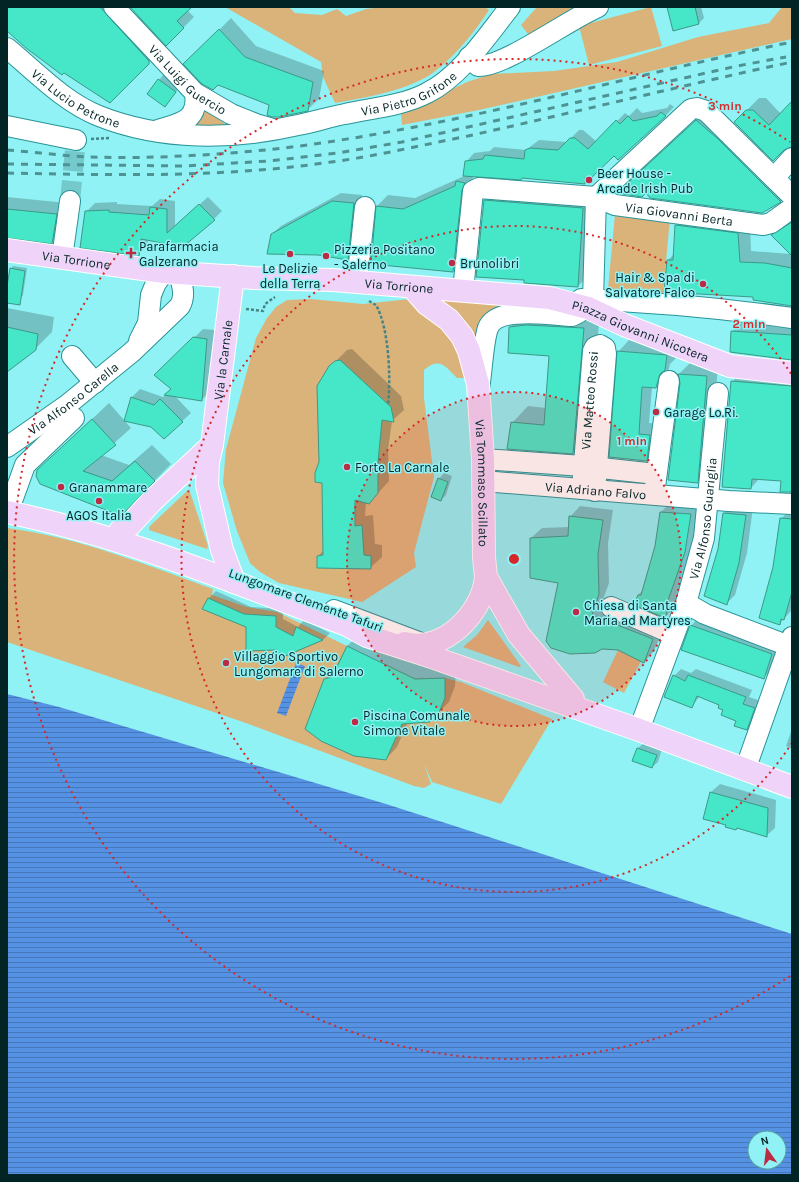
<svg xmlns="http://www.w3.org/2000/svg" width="799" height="1182" font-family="Karla,sans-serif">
<defs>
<pattern id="water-rules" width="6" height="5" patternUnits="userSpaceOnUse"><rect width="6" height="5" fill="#5692e4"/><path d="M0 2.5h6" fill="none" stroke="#4577b9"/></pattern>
</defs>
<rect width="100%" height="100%" fill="#90f2f4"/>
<g fill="#dab37a">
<path d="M225 7H289L295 13 322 15 337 9 346 16 366 9 384 7H485L489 10C474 33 456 55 434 72 410 90 364 98 335 103L323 77 321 62Z"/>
<polygon points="537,7 585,7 531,38 521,25"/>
<polygon points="651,7 662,46 589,65 579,26"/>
<polygon points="782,7 792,7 792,39 479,110 402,125 401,114 467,82 491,74 554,71 617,62 698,37 769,23"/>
<polygon points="204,105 222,122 234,129 192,126"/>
<polygon points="615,214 670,218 663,294 608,289"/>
<polygon points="438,298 522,303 476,349"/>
<path d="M311 299 363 304 410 299 460 342 465 378H457C446 367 440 356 424 370V398L434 477 414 553 416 567 362 602 279 583 260 572 250 563 237 531 223 483 226 449 256 338 267 318 276 307 287 300Z"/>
<polygon points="187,491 190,492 208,546 207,549 149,530 149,527"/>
<path d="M7 528C78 537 146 565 213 589L212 595 247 607 277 612 415 679 445 678 461 682 552 719 501 804 432 782 424 764 431 784 424 788 414 786 246 723 7 642Z"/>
<polygon points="488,620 521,666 519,667 463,647 477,635"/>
<polygon points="618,650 641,661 624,693 603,682"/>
</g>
<g fill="url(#water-rules)" fill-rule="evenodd">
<polygon points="296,663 305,666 286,716 277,713"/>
<path d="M7 694 59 707 386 804 792 934V1175H7ZM755 1138H779V1162H755Z"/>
</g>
<g fill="#0003">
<polygon points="7,7 119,7 160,51 110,102 7,29"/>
<polygon points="131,7 190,7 187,10 194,17 166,45"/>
<polygon points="670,7 701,7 704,18 699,23 674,30"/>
<polygon points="231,18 256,46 324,71 319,99 307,110 270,105 218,84 185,64"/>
<polygon points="164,74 180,87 165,106 159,80"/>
<polygon points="759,98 766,98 781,114 792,102 792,146 788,146 773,160 747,110"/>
<polygon points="670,104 674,107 665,116 614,155 585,182 523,177 473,176 464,259 453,271 377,206 388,195 415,198 462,177 465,174 466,162 474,153 490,151 494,147 526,150 539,140 567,142 579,130 583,130 597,142 625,113 629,116 637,108 642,113 667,108"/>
<polygon points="705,112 789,193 781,201 762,212 646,192 627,185"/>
<polygon points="496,189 594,197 589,275 578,286 525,279 485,200"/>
<polygon points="341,193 362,195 356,251 347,259 272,234 281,226"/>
<polygon points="7,197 67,203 63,231 52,243 7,236"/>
<polygon points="208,197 222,211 214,219 174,244 148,239 147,246 138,255 86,212 95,203 117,202 117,204 152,206 160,199 175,201 175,226"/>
<polygon points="688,213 750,221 751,251 791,254 772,235 784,223 792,220 792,305 754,296 668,260 674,254 676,225"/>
<polygon points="13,266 27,268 23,295 21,298 7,292 7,278 9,278 11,269"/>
<polygon points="7,308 54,317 52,332 35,349 7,371"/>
<polygon points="526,311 600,312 589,436 573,453 512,423 528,406 546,408 550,355 510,327"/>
<polygon points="741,323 792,327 792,359 732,332"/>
<polygon points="203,329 215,330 210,391 202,400 174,395 191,413 164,438 131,398 140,389 163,397 172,389 156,375"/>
<polygon points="629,340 677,344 676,358 670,364 667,376 656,387 652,387 649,423 661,424 658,449 646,460 610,456 618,352"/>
<polygon points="352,349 401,396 404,410 392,421 388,450 389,481 369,503 366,502 365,516 373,515 375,544 382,545 382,557 370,568 318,556 324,550 324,482 320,462 330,367 347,350"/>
<polygon points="690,363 718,366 709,471 697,482 679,374"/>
<polygon points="743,370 792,374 792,492 782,480 759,479 751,488 732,382"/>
<polygon points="109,403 131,428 101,455 129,465 152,445 171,464 121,515 55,454"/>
<polygon points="444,473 452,476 446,495 441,500 439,479"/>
<polygon points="672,501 702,503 696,540 676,595 680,595 676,606 665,617 638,595 643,590 656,547 661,512"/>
<polygon points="732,505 753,507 747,553 735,595 727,603 719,549 724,513"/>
<polygon points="580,506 613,510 608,543 609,583 601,605 663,628 654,651 644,662 618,649 559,582 531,538 542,528 569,527 570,517"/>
<polygon points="790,510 792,510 792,610 779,624 774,567 781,519"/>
<polygon points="216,591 251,607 283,609 283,619 298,627 304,620 330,633 323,640 273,660 278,648 247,626 203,608 209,598"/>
<polygon points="699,617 780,646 772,669 763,678 691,626"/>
<polygon points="359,635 426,668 456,667 455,686 449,702 430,721 408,722 397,747 386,759 325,680 336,668 347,646"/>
<polygon points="681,669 691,673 696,669 752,690 749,697 761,701 754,722 747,729 720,705 700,696 691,707 674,676"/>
<polygon points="792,729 792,749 786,746"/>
<polygon points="644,743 662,749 658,762 652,767 634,760 638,748"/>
<polygon points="720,784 776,800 775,828 766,836 737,828 736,829 727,824 704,818 711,792"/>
</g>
<g fill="#46e7c8" stroke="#3c9986">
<polygon points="7,7 100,7 149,61 149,64 110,103 64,73 62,75 26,48 7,31"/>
<polygon points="130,7 192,7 177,21 184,28 166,46"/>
<polygon points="667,7 695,7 699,24 673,31"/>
<polygon points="219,29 245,57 313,82 308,111 279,117 272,117 267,115 269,105 218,85 213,90 202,84 183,64"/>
<polygon points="158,79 176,92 165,107 147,94"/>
<polygon points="792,101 792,147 784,150 773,161 734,122 746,110 753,110 769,125"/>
<polygon points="661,112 666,116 618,160 614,156 589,180 585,177 585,184 522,178 521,180 463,176 465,161 483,159 485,155 524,159 525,150 530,148 558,150 570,138 575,138 588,149 616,120 620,124 628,116 633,121 657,116"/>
<polygon points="696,120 717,138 781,202 762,213 650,198 646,193 642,197 617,193"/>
<polygon points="456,181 465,183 462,190 453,272 371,264 376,206 403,209 455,186"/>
<polygon points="484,200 583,208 578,287 524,283 524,280 476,277"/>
<polygon points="332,201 354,203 348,260 318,255 267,254 271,234"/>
<polygon points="199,204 215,220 178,251 173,245 141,239 139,256 80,248 85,211 109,210 109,212 149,215 150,207 167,209 167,233"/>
<polygon points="7,209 57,214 52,244 7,238"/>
<polygon points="792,222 792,256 771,235"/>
<polygon points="675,225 738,233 740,262 765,263 792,268 792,306 753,300 753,297 664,292 667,260 673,260"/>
<polygon points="10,268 25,271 20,305 7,303 7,286"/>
<polygon points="526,325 584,328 573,454 507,449 511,422 544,425 549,356 508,353 509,327"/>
<polygon points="7,327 38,334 36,350 7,372"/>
<polygon points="731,331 792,335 792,360 730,352"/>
<polygon points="193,337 207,339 202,401 164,395 171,389 154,375"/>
<polygon points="617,351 667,355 665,370 660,374 656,388 642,387 639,434 650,435 647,461 609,457"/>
<polygon points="340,360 391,407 394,422 382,420 378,462 378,493 369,504 355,500 355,526 362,525 364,555 371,556 371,569 317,568 317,556 323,555 322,483 315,482 315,473 319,462 317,386 329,366 335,361"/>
<polygon points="678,374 707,376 698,483 668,480 680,383"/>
<polygon points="731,381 792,386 792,492 780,492 781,481 752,479 751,489 722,487"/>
<polygon points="131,397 154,405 160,399 183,422 164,439 151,427 124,421"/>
<polygon points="92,419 116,445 83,471 112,481 135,461 155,481 121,516 40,484 36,476 37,470"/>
<polygon points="438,478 448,482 441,501 431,497"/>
<polygon points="660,512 691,514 685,552 666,606 669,606 665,618 634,605 638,595 641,595 655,546"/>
<polygon points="723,513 746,515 739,563 727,605 704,596 718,549"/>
<polygon points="569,516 603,520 598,554 599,594 592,615 653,639 644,663 618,650 602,649 595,653 570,654 551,648 546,641 558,583 530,578 530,538 568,536"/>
<polygon points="780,518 792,519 792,592 784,620 781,619 780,625 759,618 773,567"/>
<polygon points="208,598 244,614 276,616 276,627 293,636 296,627 323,640 271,662 277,650 246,651 246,627 202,609"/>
<polygon points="690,625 772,654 764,679 681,650"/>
<polygon points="347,646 415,679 445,678 445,698 438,715 430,715 430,722 402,724 386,760 354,756 321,741 305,729 324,679 332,677"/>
<polygon points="673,675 685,681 688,675 746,697 743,704 755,708 747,730 734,726 736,721 721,715 723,710 718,708 719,705 697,696 692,708 664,697"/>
<polygon points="637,748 657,755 652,768 632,761"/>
<polygon points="710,792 768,808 767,837 737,828 736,830 725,827 726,825 703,819"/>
</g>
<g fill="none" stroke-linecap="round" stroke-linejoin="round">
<polyline stroke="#74c9cb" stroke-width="20" stroke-dasharray="20 10" stroke-linecap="butt" points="70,201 76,140"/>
<g stroke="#299496" stroke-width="22">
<g id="minor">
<path id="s1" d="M114 7 195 93 231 114 256 124 270 128"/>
<path id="s2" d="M7 48C36 72 64 102 99 116 162 141 233 140 298 125 314 122 329 117 345 114 372 108 402 106 427 93 460 77 487 36 510 7"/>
<path d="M469 57 478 66C505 67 569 19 598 7"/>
<polyline points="7,126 76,140"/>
<path d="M158 130C180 123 199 121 195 93"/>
<polyline points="774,178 792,158"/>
<polyline points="62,258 70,201"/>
<polyline points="357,282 365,207"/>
<path id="s3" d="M463 291 473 191 479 188 596 197 615 205 763 225 771 223 792 208"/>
<path d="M581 299C652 302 722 308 792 318"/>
<polyline points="593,300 596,197 691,109 697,108 706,111 792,196"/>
<polyline points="139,341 148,323 151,295 156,283 164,272"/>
<polyline points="72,356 95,383"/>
<path d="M479 389C482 372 483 342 488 328 497 305 552 315 572 316L578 313 583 307"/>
<path id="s4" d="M7 447 67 405 132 352 180 306C186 295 182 285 179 273"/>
<polyline points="483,459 583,466 656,474"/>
<path id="s5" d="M483 481 729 501 792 504"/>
<polyline points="655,487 669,381"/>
<path id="s6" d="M582 489 593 351 595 347 600 345 605 348 606 354 595 491"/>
<polyline points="8,512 25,465 74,418"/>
<polyline points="686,603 705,614 789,646"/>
<polyline points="611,607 673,634"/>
<polyline points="334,610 424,644"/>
<path id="s7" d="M639 730 686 603 704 538 718 393"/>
<polyline points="745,770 792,637"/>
</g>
</g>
<g stroke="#fff" stroke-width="24">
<g id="major">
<path id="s8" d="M7 250 164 272 254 278 333 280 550 298 588 308 624 325 730 366 792 373"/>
<path id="s9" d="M413 288 427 304 449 320 462 336 469 351 478 384 483 459 484 557 486 577 519 635 573 699"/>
<polyline points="212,445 208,462 207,485 222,550 234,582"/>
<path d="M7 512C125 536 235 583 347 625L367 636 426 655 639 730 792 787"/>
<path id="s10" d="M120 531 130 525 152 501 212 445 233 276"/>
<path d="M405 643C443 654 483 613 486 577"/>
</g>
</g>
<g stroke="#458486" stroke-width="2.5" stroke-dasharray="3 2" stroke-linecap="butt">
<polyline points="91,139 110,138"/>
<path d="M369 301 376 305C389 328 391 378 388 405"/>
<polyline points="246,309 263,311 265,304 275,297"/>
</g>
<use href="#minor" stroke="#fff" stroke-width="20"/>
<use href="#major" stroke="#efd3f9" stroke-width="22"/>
<g stroke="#4e9294" stroke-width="3" stroke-dasharray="7 7" stroke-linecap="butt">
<path d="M7 150C35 152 63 156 91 157 149 159 216 155 275 149 450 129 620 77 792 42"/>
<polyline points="7,164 184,166 269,161 338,153 402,142 737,66 786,57"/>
<path d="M7 173C115 175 223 178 331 162 377 156 422 145 468 136 576 112 684 85 792 62"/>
</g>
</g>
<circle cx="514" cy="559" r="167" fill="#d62828" fill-opacity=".12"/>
<g fill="none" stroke="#d62828" stroke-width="2" stroke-dasharray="2 4">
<circle cx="514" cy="559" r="167"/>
<path d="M792 743A333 333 0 1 1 792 375"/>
<path d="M790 976A500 500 0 1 1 790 142"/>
</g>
<g fill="#bc2b44" stroke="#90f2f4" stroke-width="1.5">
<circle cx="589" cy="180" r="4"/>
<path d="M129 247h4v4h4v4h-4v4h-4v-4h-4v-4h4z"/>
<circle cx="290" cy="254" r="4"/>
<circle cx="326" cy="256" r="4"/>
<circle cx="452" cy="263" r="4"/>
<circle cx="703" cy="284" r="4"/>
<circle cx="656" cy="412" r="4"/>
<circle cx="347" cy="467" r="4"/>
<circle cx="61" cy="487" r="4"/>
<circle cx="99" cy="501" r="4"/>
<circle cx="576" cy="612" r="4"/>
<circle cx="226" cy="663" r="4"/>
<circle cx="355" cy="722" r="4"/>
</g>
<g text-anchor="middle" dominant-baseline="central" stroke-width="3" stroke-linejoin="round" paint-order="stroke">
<g font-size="13" fill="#032425" stroke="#90f2f4">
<text stroke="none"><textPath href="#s1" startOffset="104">Via Luigi Guercio</textPath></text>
<text stroke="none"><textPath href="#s2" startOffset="433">Via Pietro Grifone</textPath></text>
<text stroke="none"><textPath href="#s2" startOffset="86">Via Lucio Petrone</textPath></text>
<text stroke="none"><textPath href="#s3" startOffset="310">Via Giovanni Berta</textPath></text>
<text stroke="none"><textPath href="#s8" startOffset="70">Via Torrione</textPath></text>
<text stroke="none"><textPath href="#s8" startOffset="394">Via Torrione</textPath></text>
<text stroke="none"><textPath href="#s8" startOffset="642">Piazza Giovanni Nicotera</textPath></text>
<text stroke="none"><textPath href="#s10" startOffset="212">Via la Carnale</textPath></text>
<text stroke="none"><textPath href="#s4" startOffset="82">Via Alfonso Carella</textPath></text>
<text stroke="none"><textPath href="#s6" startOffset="89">Via Matteo Rossi</textPath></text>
<text stroke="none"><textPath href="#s9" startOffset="219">Via Tommaso Scillato</textPath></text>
<text stroke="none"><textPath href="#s5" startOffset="113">Via Adriano Falvo</textPath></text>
<text stroke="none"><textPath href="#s7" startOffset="222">Via Alfonso Guariglia</textPath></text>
<text transform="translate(306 600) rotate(20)">Lungomare Clemente Tafuri</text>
</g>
<g font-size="13" fill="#032425" stroke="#90f2f4" text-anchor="start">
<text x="597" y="173">Beer House -<tspan x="597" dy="15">Arcade Irish Pub</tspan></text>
<text x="139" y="246">Parafarmacia<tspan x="139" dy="15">Galzerano</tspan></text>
<text x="334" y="249">Pizzeria Positano<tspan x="334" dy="15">- Salerno</tspan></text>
<text x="460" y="263">Brunolibri</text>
<text x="290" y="268" text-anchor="middle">Le Delizie<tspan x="290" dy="15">della Terra</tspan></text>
<text x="695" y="277" text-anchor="end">Hair &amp; Spa di<tspan x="695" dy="15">Salvatore Falco</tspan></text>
<text x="664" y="412">Garage Lo.Ri.</text>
<text x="355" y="467">Forte La Carnale</text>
<text x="69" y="487">Granammare</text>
<text x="99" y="515" text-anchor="middle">AGOS Italia</text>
<text x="584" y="605">Chiesa di Santa<tspan x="584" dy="15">Maria ad Martyres</tspan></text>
<text x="234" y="656">Villaggio Sportivo<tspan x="234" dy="15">Lungomare di Salerno</tspan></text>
<text x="363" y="715">Piscina Comunale<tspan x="363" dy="15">Simone Vitale</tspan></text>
</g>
</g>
<circle cx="514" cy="559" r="6" fill="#d62828" stroke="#90f2f4" stroke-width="2"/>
<g font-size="12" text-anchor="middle" font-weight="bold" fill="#d62828" stroke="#90f2f4" stroke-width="3" stroke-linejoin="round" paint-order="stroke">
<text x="725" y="110">3 min</text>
<text x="749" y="328">2 min</text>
<text x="632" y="445">1 min</text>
</g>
<rect width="799" height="1182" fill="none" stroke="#032425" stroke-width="16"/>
<g transform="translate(767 1150) rotate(346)"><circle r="19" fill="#90f2f4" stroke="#58a0a1"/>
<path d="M0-3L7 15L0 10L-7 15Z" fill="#bc2b44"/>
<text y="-6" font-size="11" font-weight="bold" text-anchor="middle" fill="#032425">N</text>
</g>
</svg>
